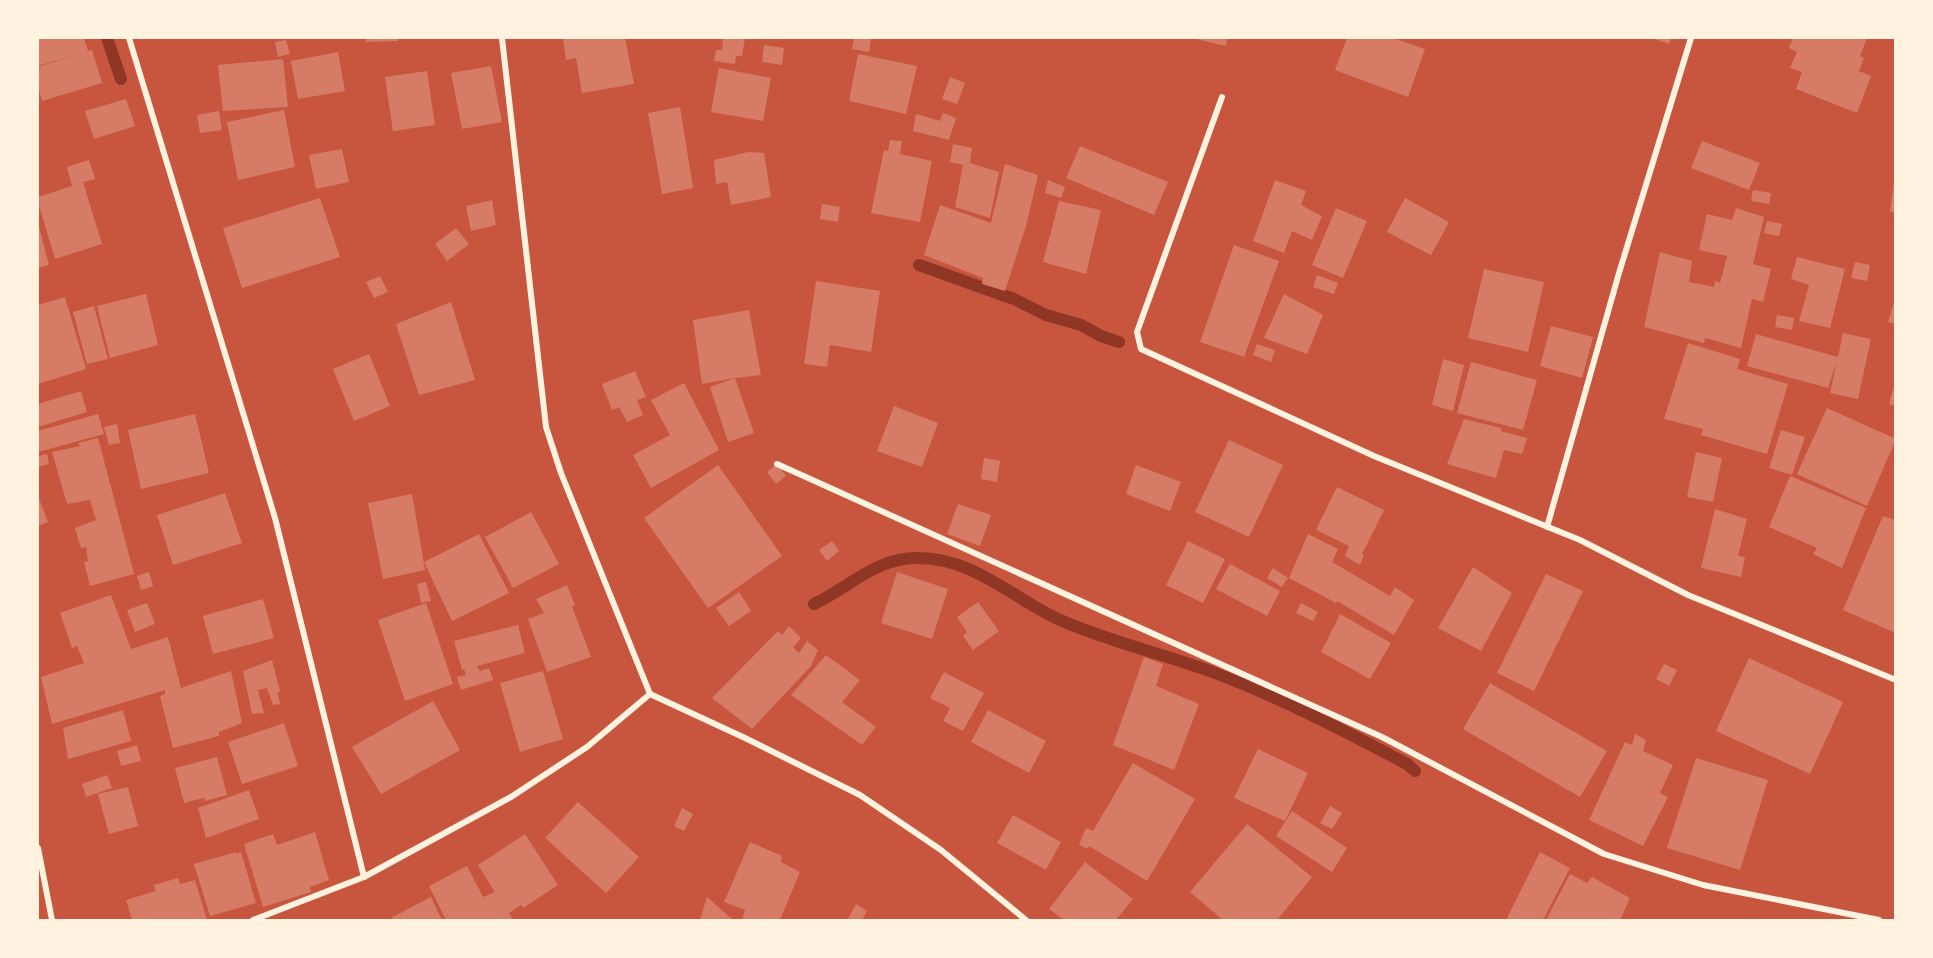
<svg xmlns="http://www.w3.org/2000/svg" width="1933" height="958" font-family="Rubik,sans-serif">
<rect width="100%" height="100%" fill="#c8553d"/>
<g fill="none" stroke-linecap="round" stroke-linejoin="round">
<g stroke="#8f3625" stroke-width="12">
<polyline points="107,38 121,79"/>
<polyline points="919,265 1014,299 1046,315 1081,325 1101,336 1119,342"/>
<path d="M814 604C848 588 876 558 916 558 973 557 1012 598 1060 620 1110 642 1164 654 1215 673 1281 698 1345 731 1407 764L1415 771"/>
</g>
</g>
<g fill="#d67c66">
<polygon points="38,38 84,38 88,51 92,50 102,83 42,101 38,87 38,67 78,54 38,66"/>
<polygon points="366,38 398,38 398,41 366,42"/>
<polygon points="563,38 625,38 634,84 582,93 576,58 566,60"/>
<polygon points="723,38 745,38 742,56 736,56 735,64 714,61 716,50 722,50"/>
<polygon points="854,38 871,38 869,52 852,49"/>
<polygon points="1192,38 1227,38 1226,46"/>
<polygon points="1347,38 1393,38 1425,49 1408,97 1335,70"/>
<polygon points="1652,38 1671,38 1669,44"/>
<polygon points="1793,38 1867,38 1860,56 1864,58 1859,71 1871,76 1857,113 1796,89 1802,72 1790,68 1797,52 1789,48"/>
<polygon points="286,40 290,54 278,57 275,42"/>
<polygon points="764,45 784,48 782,65 762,62"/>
<polygon points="338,52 345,91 298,99 291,61"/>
<polygon points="858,54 917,66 906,114 849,101"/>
<polygon points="283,59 288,107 223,111 218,65"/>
<polygon points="491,66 502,122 462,129 451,73"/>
<polygon points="719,68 771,78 763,121 711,112"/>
<polygon points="427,71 435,125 393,131 385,77"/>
<polygon points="950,77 965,83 957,104 942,99"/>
<polygon points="126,99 135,126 94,139 85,111"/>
<polygon points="680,107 693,188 662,194 648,113"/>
<polygon points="284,110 295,167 238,180 227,122"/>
<polygon points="219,111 222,130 200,133 197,115"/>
<polygon points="943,113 956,118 949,140 913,131 916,114 940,121"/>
<polygon points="890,140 902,141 900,154 932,161 920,222 871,213 884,150 888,151"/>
<polygon points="1702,141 1760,163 1749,190 1691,168"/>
<polygon points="953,144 972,148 970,163 999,172 990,218 955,207 963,165 950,162"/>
<polygon points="1080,146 1168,182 1154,215 1066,178"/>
<polygon points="342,149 349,182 316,189 309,155"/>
<polygon points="748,152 764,153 771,197 731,205 727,182 716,184 714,160"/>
<polygon points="89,160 95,179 83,182 102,244 55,259 38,202 38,197 72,186 67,167"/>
<polygon points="1005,164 1038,175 1026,226 1005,291 982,284 983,278 924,255 940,205 991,223"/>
<polygon points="1048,180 1065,187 1061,198 1045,193"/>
<polygon points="1275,180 1306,191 1301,205 1322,216 1312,240 1292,231 1284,253 1253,241"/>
<polygon points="1894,181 1896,182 1896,213 1890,212"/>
<polygon points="1753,190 1771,193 1769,204 1751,201"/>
<polygon points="320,198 340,257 242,288 223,228"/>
<polygon points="1405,198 1449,222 1431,255 1387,232"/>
<polygon points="492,200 496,225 471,231 466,206"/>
<polygon points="1059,201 1101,210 1086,274 1043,262"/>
<polygon points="822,204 840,207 838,222 820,219"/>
<polygon points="1336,208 1367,221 1343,278 1312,265"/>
<polygon points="1736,208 1764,217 1753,264 1771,269 1763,302 1752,299 1741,348 1705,338 1704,343 1644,327 1660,252 1692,261 1689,282 1714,287 1715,281 1720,283 1727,256 1699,250 1707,214 1732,220"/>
<polygon points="1767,221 1782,224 1779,236 1764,233"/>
<polygon points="38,223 49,265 38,268"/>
<polygon points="456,228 469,244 447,261 435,244"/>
<polygon points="1234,245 1279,261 1244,357 1200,342"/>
<polygon points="1797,257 1845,269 1830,328 1799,321 1809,285 1791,279"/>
<polygon points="1855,262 1870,265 1867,281 1851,278"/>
<polygon points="1484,269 1544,282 1528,352 1468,338"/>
<polygon points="1317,275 1338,283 1334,294 1313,287"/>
<polygon points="380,276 388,292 374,298 366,282"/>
<polygon points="816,281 880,291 871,352 830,345 827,367 804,364"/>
<polygon points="146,294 158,345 110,358 97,306"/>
<polygon points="1284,294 1323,315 1307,354 1264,338"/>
<polygon points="65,297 86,369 38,384 38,305"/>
<polygon points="1895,299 1896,299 1896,324 1888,322"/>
<polygon points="451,302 475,380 419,395 396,324"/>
<polygon points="94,306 108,359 87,364 73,312"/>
<polygon points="749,310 761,375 735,378 754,433 728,442 710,387 735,378 702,384 693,320"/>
<polygon points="1777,315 1794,318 1792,330 1775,327"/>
<polygon points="1551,326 1593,337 1582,378 1540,366"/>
<polygon points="1843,333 1871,339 1858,399 1830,393 1837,360 1828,388 1747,366 1756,334 1838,357"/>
<polygon points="1688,343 1740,359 1737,369 1788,384 1767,454 1701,435 1703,429 1664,419"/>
<polygon points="1257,344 1275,350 1271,362 1253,355"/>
<polygon points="369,354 390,406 354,421 333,369"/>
<polygon points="1443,359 1464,365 1453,411 1432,405"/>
<polygon points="1471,362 1537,380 1523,430 1457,413"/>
<polygon points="635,371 646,397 637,400 643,415 627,422 619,407 612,410 602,384"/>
<polygon points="684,383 719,450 651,488 633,455 670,435 651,400"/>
<polygon points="1895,383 1896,383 1896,406 1889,404"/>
<polygon points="81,391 87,412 38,427 38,404"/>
<polygon points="894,406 938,423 922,467 877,451"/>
<polygon points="1827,408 1896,439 1867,506 1797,474"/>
<polygon points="98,414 104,434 38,452 38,431"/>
<polygon points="195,414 209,473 141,489 128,430"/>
<polygon points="1464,419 1501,428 1501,431 1527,438 1522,454 1504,450 1496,478 1447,464"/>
<polygon points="117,424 120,443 109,445 104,427"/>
<polygon points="1781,430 1805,437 1792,475 1769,468"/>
<polygon points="98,438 134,574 90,586 84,562 88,561 86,547 81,548 75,528 96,520 90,500 67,504 52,452 80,446 78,443"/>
<polygon points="1229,440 1283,465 1249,537 1195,512"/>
<polygon points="1696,452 1722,458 1713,502 1687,497"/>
<polygon points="47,454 49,464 38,467 38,456"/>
<polygon points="984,458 1000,461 997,482 981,479"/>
<polygon points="777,464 786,476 776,484 767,472"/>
<polygon points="718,465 782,556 708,608 644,518"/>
<polygon points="1136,465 1181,482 1170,511 1126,494"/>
<polygon points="1790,476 1866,508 1842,568 1813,554 1817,548 1769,527"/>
<polygon points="1337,487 1384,510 1362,554 1364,555 1360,565 1345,556 1349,546 1316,530"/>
<polygon points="225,493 242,543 173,565 157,515"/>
<polygon points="412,494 425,570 383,579 368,503"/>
<polygon points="38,496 48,522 38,526"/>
<polygon points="958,504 991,515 980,546 947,534"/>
<polygon points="1715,509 1747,519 1738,556 1745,557 1741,577 1701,568"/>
<polygon points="531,512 559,564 513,588 485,537"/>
<polygon points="1883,516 1896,520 1896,633 1843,610"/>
<polygon points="479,534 509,593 452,621 424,562"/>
<polygon points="1308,534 1338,549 1332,562 1390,596 1395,587 1414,600 1394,635 1337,601 1336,603 1289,578"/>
<polygon points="832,541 839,551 827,561 819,550"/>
<polygon points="1188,541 1225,559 1203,603 1166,585"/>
<polygon points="1230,564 1280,591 1267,616 1216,589"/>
<polygon points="1473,567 1512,593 1481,651 1438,628"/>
<polygon points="1273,568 1288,578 1282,587 1267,578"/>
<polygon points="149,572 153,586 141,590 137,576"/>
<polygon points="897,572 948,589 932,639 881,623"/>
<polygon points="1546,574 1583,591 1534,691 1497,673"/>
<polygon points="426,582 431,601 421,603 417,584"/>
<polygon points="567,585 575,605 572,606 591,657 547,672 528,619 544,613 536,599"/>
<polygon points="739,592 751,611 729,626 716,608"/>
<polygon points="111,595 131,649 168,637 181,688 231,671 242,723 219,732 219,736 173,748 160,696 165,694 165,690 52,724 41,677 84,663 77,646 72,648 60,613"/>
<polygon points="263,599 274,638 213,654 203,616"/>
<polygon points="978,602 999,631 973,650 963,636 967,632 957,617"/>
<polygon points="147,603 155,624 135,632 127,610"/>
<polygon points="426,603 453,684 405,701 378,620"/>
<polygon points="1301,603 1318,612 1313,621 1296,613"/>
<polygon points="1340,614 1391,643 1370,679 1321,652"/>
<polygon points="518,625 525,653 477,666 480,671 489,668 493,680 461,690 457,677 466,675 464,669 462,670 454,641"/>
<polygon points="789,626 801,638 793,647 799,653 807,641 818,650 811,666 752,729 712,698 778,631 782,635"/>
<polygon points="826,655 860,680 842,702 876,727 862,745 791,695"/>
<polygon points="1144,657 1163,664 1156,686 1199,704 1174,770 1113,745"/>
<polygon points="1749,658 1843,702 1810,774 1716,731"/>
<polygon points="272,660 280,691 278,693 280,704 273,705 267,688 258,690 264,713 252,714 243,671"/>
<polygon points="1664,664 1677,670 1669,686 1656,679"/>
<polygon points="543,671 563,739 520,752 500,683"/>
<polygon points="944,672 984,693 963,731 943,721 950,708 930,698"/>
<polygon points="1490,683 1607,751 1580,797 1463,729"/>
<polygon points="433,701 460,750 381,794 352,747"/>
<polygon points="123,710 131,741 68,759 63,728"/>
<polygon points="988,710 1046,741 1029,773 971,742"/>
<polygon points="284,723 298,766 242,784 228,742"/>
<polygon points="1635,734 1646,740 1643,751 1673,765 1660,793 1668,797 1643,846 1589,820 1625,742 1632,745"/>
<polygon points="137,745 141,761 121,766 117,751"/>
<polygon points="1258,749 1308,773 1285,821 1234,798"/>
<polygon points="217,757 227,795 205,801 204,798 184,803 175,768"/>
<polygon points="1696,758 1768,780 1740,870 1667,848"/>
<polygon points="1133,763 1195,799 1147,881 1089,846 1088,849 1079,845 1086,828 1093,831"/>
<polygon points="107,775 112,788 86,797 82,784"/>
<polygon points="128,787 138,826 109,834 98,794"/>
<polygon points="249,790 259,819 206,838 198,808"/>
<polygon points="578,802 639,857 606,893 545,838"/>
<polygon points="1330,806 1342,813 1332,829 1320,823"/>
<polygon points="682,808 693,814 684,831 674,826"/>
<polygon points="1292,811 1347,848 1332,872 1276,836"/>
<polygon points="1013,815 1061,842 1046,870 997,843"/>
<polygon points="1247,824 1312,877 1277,920 1223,920 1190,892"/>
<polygon points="315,832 329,880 310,887 311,892 263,907 244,844 273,834 277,845"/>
<polygon points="525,834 558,885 523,908 521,905 509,913 513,920 446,920 429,886 467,866 483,897 495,892 478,865"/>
<polygon points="750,842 782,856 781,862 800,872 780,920 742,920 745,910 724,902"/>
<polygon points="236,852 237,854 241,852 256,903 210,916 194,864"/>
<polygon points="1540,852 1570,868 1543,920 1506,920"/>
<polygon points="1085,862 1133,899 1116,920 1064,920 1049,909"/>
<polygon points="1570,874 1587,883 1592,877 1630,898 1620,920 1546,920"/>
<polygon points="178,878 180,884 195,880 207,920 132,920 126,900 156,891 154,885"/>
<polygon points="431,897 442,920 392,920 391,918"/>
<polygon points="707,897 733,920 700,920"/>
<polygon points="856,904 867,911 862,920 850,920 848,919"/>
</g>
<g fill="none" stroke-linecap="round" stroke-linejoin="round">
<g stroke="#fff3e0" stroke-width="6">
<polyline points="129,38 275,518 364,877"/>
<polyline points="1222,97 1137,332 1141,349 1374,456 1580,540 1688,595 1896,680"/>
<polyline points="777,464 1382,737 1604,854 1703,885 1879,920"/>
<polyline points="1547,527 1619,273 1691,38"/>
<polyline points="650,694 743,737 860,795 941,850 1026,920"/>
<polyline points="38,848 52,920"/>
<polyline points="253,920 364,877 511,797 587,747 650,694 561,473 546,427 502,38"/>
</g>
</g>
<rect width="1933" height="958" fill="none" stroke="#fff3e0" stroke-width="78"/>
</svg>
